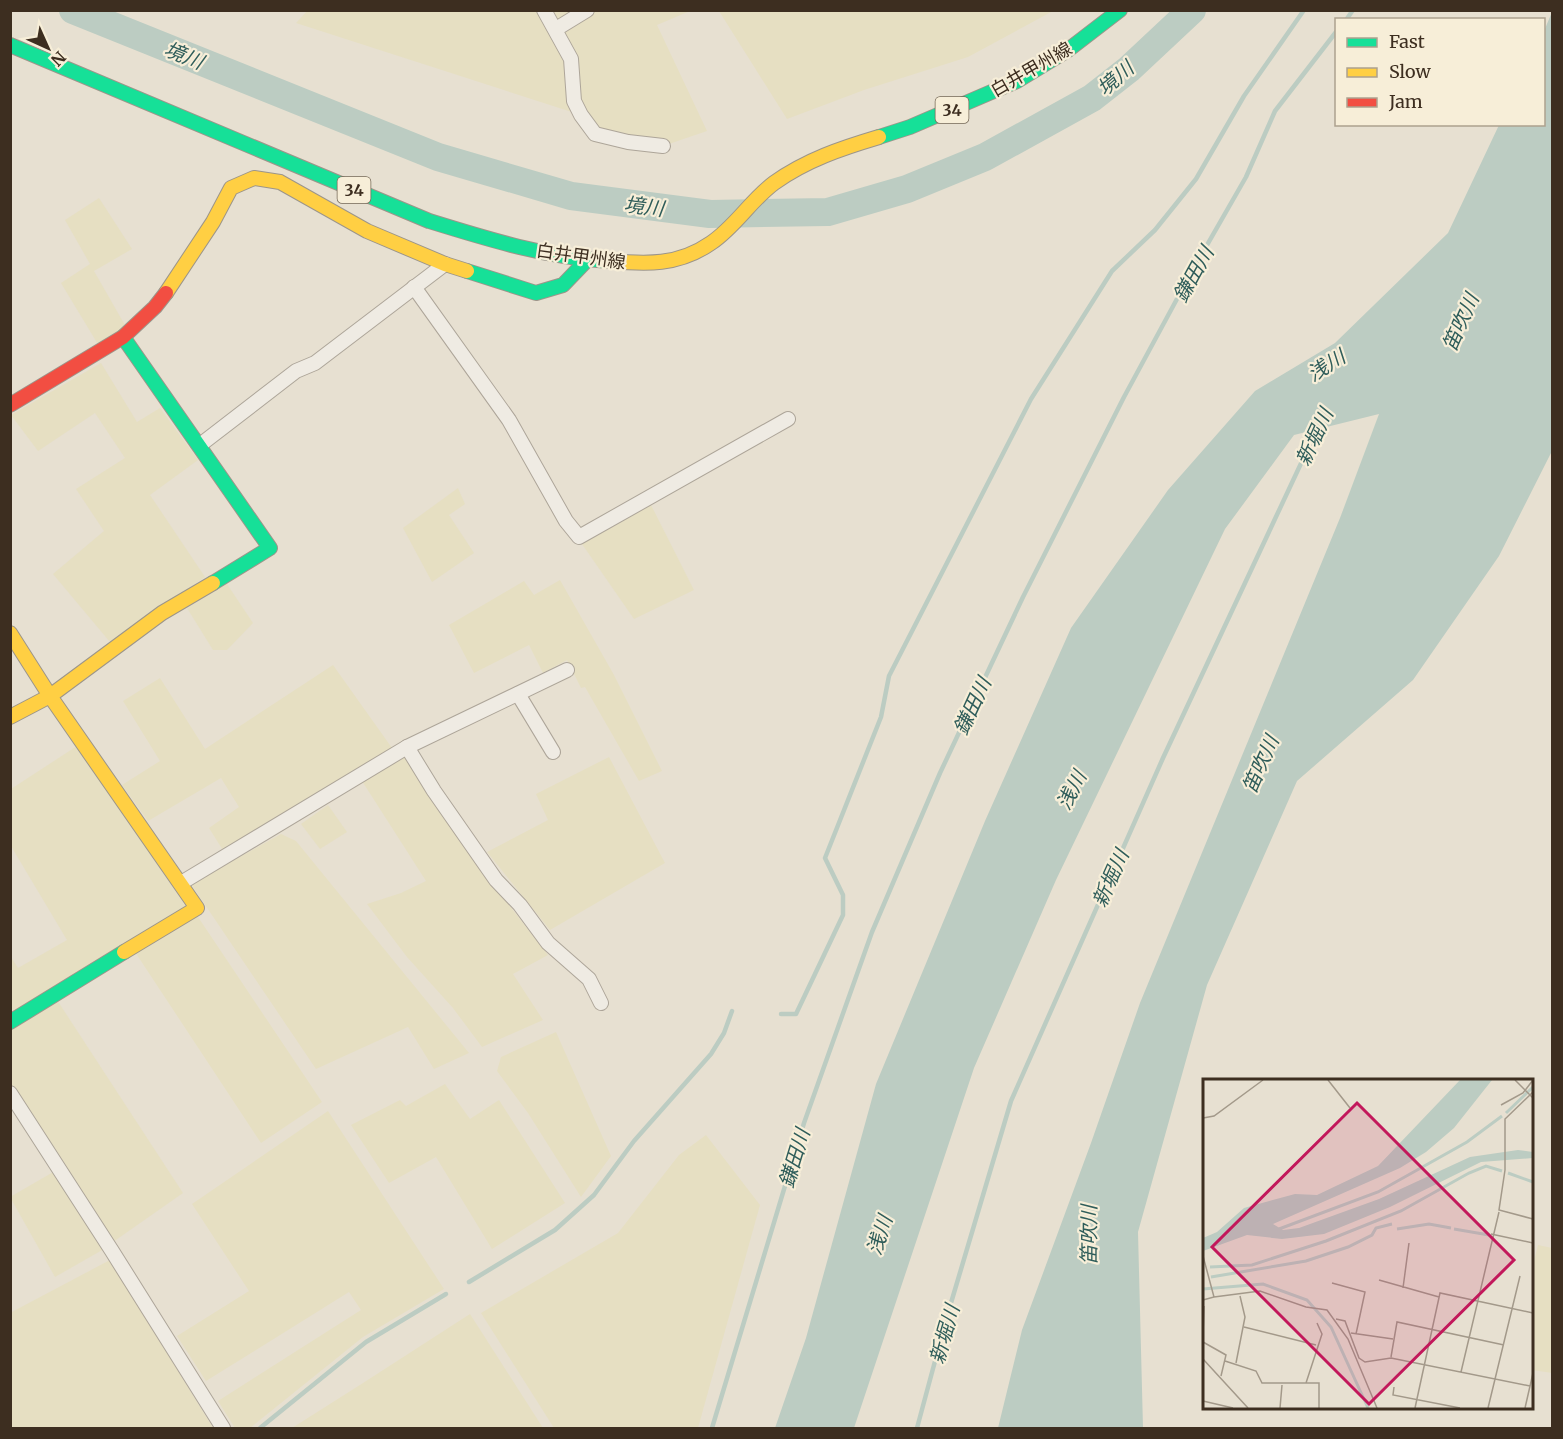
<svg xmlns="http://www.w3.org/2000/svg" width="1563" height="1439" font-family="Merriweather,'Noto Sans JP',serif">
<rect width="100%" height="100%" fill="#e7e0d1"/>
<g fill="#e6dfc2">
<polygon points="308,10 690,11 657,25 707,131 663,146 595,134 581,115 296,23"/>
<polygon points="719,11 1053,11 968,57 864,90 787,119"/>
<polygon points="99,198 132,249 94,271 126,327 99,346 61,283 90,264 65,220"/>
<polygon points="101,363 137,422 160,408 198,460 150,495 205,577 110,642 53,574 104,531 76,489 125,458 95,413 38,451 11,415"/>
<polygon points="458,488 465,504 449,515 474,553 432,582 403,528"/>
<polygon points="651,505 694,590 634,619 582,544"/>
<polygon points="560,580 614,675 662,771 639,781 585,687 581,688 567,660 543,673 529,645 474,673 449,625 524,581 534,595"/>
<polygon points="227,584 253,623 227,650 213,650 187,608"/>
<polygon points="333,665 392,748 224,852 209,828 239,807 221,778 148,821 122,785 160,761 123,701 160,678 205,749"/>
<polygon points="77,746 186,907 11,1015 11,957 18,968 67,940 11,846 11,789"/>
<polygon points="404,756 473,859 548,955 513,974 543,1020 482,1047 453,1008 407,957 367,904 401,893 426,881 362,781"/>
<polygon points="609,757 665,863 550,930 487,852 548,820 536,794"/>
<polygon points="328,805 347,832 320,849 301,824"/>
<polygon points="281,834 296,841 469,1053 434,1069 408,1027 316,1069 191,884"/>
<polygon points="196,914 322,1102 261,1143 135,952"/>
<polygon points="57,1000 183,1193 113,1242 11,1085 11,1029"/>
<polygon points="556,1032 611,1156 581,1197 528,1113 497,1071 501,1057"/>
<polygon points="445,1084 470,1119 499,1100 565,1203 492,1249 436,1157 389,1183 351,1125 400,1100 406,1106"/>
<polygon points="328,1111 444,1289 363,1337 250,1428 235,1428 218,1401 361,1310 349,1292 206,1381 177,1336 249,1291 192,1204"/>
<polygon points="706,1135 760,1205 698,1428 554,1428 481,1313 618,1233 679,1155"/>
<polygon points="55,1171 104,1249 55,1277 10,1197"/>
<polygon points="1538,1245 1552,1248 1552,1373 1532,1370 1532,1269"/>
<polygon points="110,1260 213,1428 11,1428 10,1313"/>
<polygon points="470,1314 543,1428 292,1428 363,1383"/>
</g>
<polygon fill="#bcccc2" points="1552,12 1552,451 1499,556 1413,680 1297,781 1207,985 1138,1232 1143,1428 998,1428 1022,1330 1091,1143 1140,1003 1340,518 1379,414 1294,435 1225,529 1056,880 974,1068 854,1428 775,1428 806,1338 876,1084 985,821 1071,628 1168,490 1255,391 1335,343 1448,233 1499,125 1544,124 1544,31"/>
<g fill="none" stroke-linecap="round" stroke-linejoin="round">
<g stroke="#bcccc2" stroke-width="4.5">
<polyline points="1346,20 1353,10"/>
<polyline points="781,1014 796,1014 843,915 843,895 825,858 881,717 889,676 1031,399 1112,271 1155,230 1196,179 1244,96 1304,10"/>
<polyline points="469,1282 555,1230 594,1195 634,1141 711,1054 724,1033 732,1011"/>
<polyline points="260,1428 366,1342 446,1294"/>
<polyline points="712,1428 804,1123 872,932 940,773 1023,597 1124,397 1191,273 1246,177 1275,111 1336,32"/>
<polyline points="917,1428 948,1313 1011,1101 1163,758 1319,425"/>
</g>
<polyline stroke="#bcccc2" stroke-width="28" points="73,10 438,157 571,196 710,214 828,212 907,189 985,157 1092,98 1129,69 1192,10"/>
<g stroke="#ada599" stroke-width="16">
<g id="street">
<polyline points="544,10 571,59 574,101 581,115 595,134 628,142 663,146"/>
<polyline points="556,29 587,10"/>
<polyline points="414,287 509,420 566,521 579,537 788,419"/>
<polyline points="200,445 296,371 315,363 445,264"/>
<polyline points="518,694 553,752"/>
<polyline points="407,747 434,791 496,880 520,905 548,943 589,979 601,1003"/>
<polyline points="181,883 407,747 567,670"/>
<polyline points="10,1093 112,1251 223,1428"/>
</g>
</g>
<g stroke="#9c958a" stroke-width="16">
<g id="fast">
<path d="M10 45 429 221C487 239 548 258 609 261"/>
<polyline points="879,137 910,127 1017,81 1068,50 1120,10"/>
<polyline points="467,271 536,293 563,285 587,260"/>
<polyline points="123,337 270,548 213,583"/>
<polyline points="10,1022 124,952"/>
</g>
</g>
<g stroke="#9c958a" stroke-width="16">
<g id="slow">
<path d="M609 261C646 264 678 266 711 243 735 227 751 200 774 183 806 160 842 148 879 137"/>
<polyline points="166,293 213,222 231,188 254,178 280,182 367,231 445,264 467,271"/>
<polyline points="10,633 50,696 197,908 124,952"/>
<polyline points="10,717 50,696 162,613 213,583"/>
</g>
</g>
<g stroke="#9c958a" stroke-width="16">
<polyline id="jam" points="10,405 123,337 155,307 166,293"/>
</g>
<use href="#street" stroke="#efebe3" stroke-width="14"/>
<use href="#fast" stroke="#16e098" stroke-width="14"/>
<use href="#slow" stroke="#ffcf43" stroke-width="14"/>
<use href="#jam" stroke="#f24e42" stroke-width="14"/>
</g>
<g text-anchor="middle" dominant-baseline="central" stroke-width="4.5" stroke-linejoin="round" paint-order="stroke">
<g fill="#f7eed8" stroke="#756857" stroke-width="1.5">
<rect x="935.5" y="97" width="33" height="26" rx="4.5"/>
<rect x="337.5" y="177" width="33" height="26" rx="4.5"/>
</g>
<g font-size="16" font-weight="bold" fill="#3d2e20">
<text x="952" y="110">34</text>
<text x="354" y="190">34</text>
</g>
<g font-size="18" fill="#3d2e20" stroke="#f7eed8">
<text transform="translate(1031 69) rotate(-30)">白井甲州線</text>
<text transform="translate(581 256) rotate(8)">白井甲州線</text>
</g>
<g font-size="20" font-style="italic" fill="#2f5d5a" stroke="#f7eed8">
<text transform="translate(184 55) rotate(22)">境川</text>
<text transform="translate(1115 78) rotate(-41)">境川</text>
<text transform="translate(644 206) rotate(7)">境川</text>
<text transform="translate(1193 274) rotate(-61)">鎌田川</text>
<text transform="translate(1460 322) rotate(-66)">笛吹川</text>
<text transform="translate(1326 365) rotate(-32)">浅川</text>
<text transform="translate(1314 437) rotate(-65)">新堀川</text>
<text transform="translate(972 706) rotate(-65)">鎌田川</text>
<text transform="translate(1260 764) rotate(-66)">笛吹川</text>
<text transform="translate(1071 790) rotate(-63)">浅川</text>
<text transform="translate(1110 878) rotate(-66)">新堀川</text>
<text transform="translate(794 1158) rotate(-73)">鎌田川</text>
<text transform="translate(879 1235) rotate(-72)">浅川</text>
<text transform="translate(1088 1235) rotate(-90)">笛吹川</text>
<text transform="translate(944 1334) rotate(-74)">新堀川</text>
</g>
</g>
<g transform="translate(1203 1079)">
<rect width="330" height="330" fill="#e7e0d1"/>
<path d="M257 1H289L251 49 223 73 197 89 70 145 80 151 96 149 176 120 267 78 315 71 330 73V79L278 83 187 128 121 155 79 160 44 156 0 172V159L14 153 41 129 92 115 114 116 175 87Z" fill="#bcccc2"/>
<path fill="none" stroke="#bcccc2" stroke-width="3" d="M303 34 330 8M305 94 330 103M76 150 175 113 264 63 299 37M194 150 226 145 248 149M251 150 286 156M7 188 49 186 123 162 198 132 266 94 283 87 299 92M8 198 103 182 145 168 169 156 173 149 189 145M0 210 60 205 104 221 128 248 165 329"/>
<path fill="none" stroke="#a3998a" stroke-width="1.5" d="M125 1 147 29M312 1 330 19M330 13 302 40V91L296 131 330 140M298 26 320 14 330 1M0 39 11 37 60 1M288 155 330 164M0 177 11 218 0 221M176 201 236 218M129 204 162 213 153 255M200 209 206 164M11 218 57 212 103 228 124 231 145 260 174 329M133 240 142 242 156 279 162 283 188 279 327 307M41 248 113 266M148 254 190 260M0 256 1 227M0 263 23 276 18 297M188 278 194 243 301 266M0 280 45 329M22 282 53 292 59 304H116V329M33 284 42 238 37 217M258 293 296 133M103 304 119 255 114 244M191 308 190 316 257 329M0 322 30 329M77 329 79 306M212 329 237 214 330 234M285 329 317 197M322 329 330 294"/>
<path fill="#c2185b" fill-opacity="0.15" stroke="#c2185b" stroke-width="3" d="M154 24 311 181 166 325 9 168Z"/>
<rect width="330" height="330" fill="none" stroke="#3d2e20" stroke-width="3"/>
</g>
<rect width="1563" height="1439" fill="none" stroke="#3d2e20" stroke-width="24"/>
<rect x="1335" y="18" width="210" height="108" fill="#f7eed8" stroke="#ada18e" stroke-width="1.5"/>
<rect x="1347" y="38" width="30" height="9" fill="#16e098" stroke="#ada18e" stroke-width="1.5"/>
<text x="1389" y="48" font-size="18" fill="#3d2e20">Fast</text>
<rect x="1347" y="68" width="30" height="9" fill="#ffcf43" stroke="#ada18e" stroke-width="1.5"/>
<text x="1389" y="78" font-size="18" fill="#3d2e20">Slow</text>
<rect x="1347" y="98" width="30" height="9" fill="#f24e42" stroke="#ada18e" stroke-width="1.5"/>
<text x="1389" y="108" font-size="18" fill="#3d2e20">Jam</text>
<g transform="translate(48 48) rotate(135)" stroke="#f7eed8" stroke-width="4.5" paint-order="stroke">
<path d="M0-4.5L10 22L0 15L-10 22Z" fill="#3d2e20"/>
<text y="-9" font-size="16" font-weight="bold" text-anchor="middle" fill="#3d2e20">N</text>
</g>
</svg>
